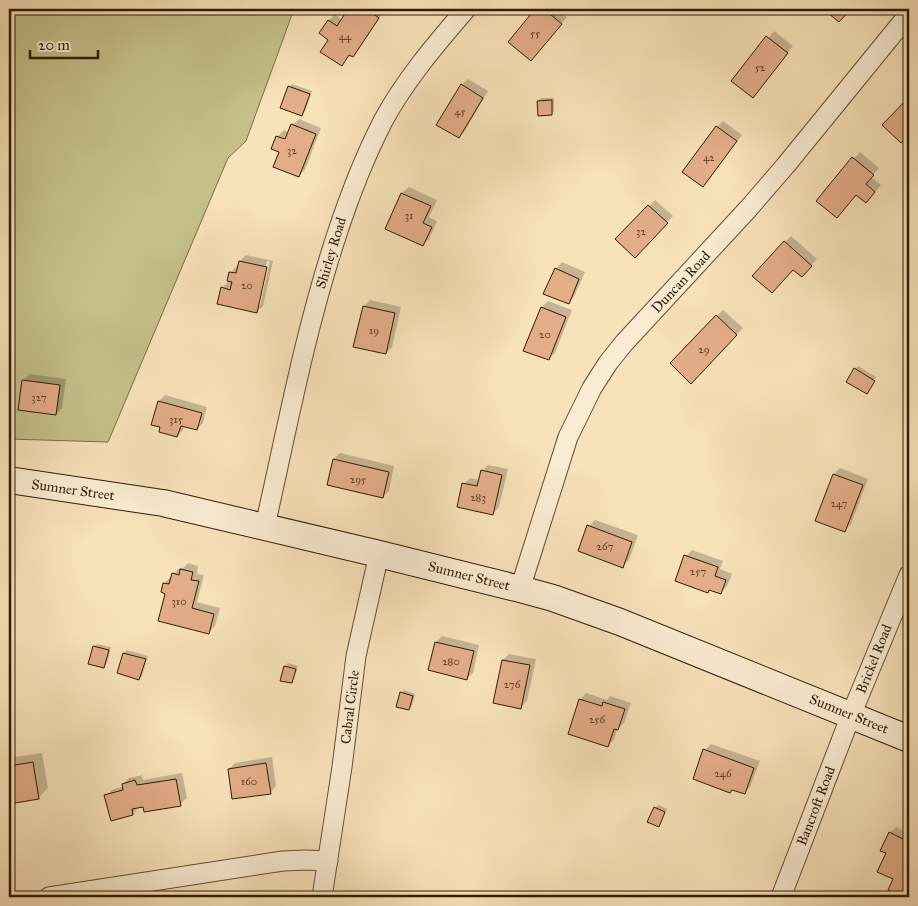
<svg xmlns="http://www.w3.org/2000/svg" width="918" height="906" font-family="'IM FELL Great Primer',serif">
<rect width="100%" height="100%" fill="#f8e2ba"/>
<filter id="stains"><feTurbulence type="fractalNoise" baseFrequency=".004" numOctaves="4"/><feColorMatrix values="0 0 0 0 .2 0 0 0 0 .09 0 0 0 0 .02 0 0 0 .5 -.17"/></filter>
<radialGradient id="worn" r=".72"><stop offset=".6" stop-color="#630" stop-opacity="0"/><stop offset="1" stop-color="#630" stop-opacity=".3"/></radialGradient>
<polygon fill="#c5c08a" stroke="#7a6e45" points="9,9 294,9 246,141 228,158 108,442 9,439"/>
<g fill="#0003" fill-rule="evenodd">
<polygon points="350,9 381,9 384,11 359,49 352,55 350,54 341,65 330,39 328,21 335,14 342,20"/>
<polygon points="537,9 557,9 567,17 537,53 509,42"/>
<polygon points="774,31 793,46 759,90 733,81"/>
<polygon points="468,79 488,91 465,131 459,137 462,85"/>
<polygon points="292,84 312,91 305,112 302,114 289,87"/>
<polygon points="541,98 554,98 554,111 552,114 538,101"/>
<polygon points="299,119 321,128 305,170 298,176 280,151 277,137 284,130 289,133 292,125"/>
<polygon points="723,121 742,135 709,179 703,186 717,127"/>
<polygon points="860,152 879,168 871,177 881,185 872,196 866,202 857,193 818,200"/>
<polygon points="409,187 437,200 429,217 437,221 429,239 423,245 386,229 402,193"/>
<polygon points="655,200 673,216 635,256 617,239"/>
<polygon points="791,236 817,259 808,269 785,242"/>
<path d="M246 255 273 261 263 306 256 312 222 288 230 280 231 272 237 266 239 267 240 261ZM267 261H270L260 306H257Z"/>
<polygon points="562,262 585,272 574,297 568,303 556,269"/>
<polygon points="370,300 401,307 392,347 386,353 364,307"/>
<polygon points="548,301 572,310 555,353 548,359 525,350 542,307"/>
<polygon points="723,310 743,328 691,382 671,363"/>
<polygon points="858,366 876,377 869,389 855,369"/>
<polygon points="30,374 66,379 62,408 56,414 23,380"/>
<polygon points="165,395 207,407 203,423 197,429 184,426 183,430 177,436 162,426 153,424 159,401"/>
<polygon points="340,453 394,466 389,491 383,497 334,459"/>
<polygon points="488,465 508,469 499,507 493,514 464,484 470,478 480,480 482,471"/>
<polygon points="840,468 868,479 851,524 844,531 834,474"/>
<polygon points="595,520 638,535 629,560 622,566 589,526"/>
<polygon points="692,550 723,561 720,569 732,574 727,586 721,592 711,589 708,591 686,556"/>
<polygon points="188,563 198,566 197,574 204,575 197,602 220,608 215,626 209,632 167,593 164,583 171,577 172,577 173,574 180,568 183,568"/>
<polygon points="442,636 479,645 473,673 466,679 436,642"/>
<polygon points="97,644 111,647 107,663 104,666 94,646"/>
<polygon points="127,650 148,656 142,676 139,679 118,672 124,653"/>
<polygon points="509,654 536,659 527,701 521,707 503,660"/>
<polygon points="288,663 298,666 294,679 291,682 281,680 285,666"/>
<polygon points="404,690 415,694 412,706 409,709 401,693"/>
<polygon points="586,693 607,700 610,696 631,703 624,723 617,729 614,740 607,746 580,700"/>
<polygon points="711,744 760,761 750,787 744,793 705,750"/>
<polygon points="13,748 14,757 42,753 48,788 38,798 9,803 9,749"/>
<polygon points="272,757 276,786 270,793 229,769 235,763"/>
<polygon points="182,773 187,798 180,804 144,806 139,807 133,814 106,796 112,790 124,786 123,784 129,778 142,775 143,780"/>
<polygon points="658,805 667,809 661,823 658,826 655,808"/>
<polygon points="896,827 909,833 909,897 906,897 889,889 895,879 887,853 890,833"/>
</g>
<g fill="#e3ad89" stroke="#301c00">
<polygon points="348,9 366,9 379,18 353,57 349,55 342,66 320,52 328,40 319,33 328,20 337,26"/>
<polygon points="535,9 544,9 562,24 531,61 508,42"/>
<polygon points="823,9 851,9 839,22"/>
<polygon points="766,36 788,53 753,98 731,81"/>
<polygon points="461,84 483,98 459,138 436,125"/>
<polygon points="288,86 310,94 302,116 280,108"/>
<polygon points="909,97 909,135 901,143 882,125"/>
<polygon points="552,100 552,115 538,116 537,101"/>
<polygon points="291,124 316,134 299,177 273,167 279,152 271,149 276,136 285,139"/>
<polygon points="716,126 737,141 703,187 682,172"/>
<polygon points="852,157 874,175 866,184 875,192 866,203 856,195 837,218 816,201"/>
<polygon points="401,193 431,206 423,223 432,227 423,246 385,229"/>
<polygon points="648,205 668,223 635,258 615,239"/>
<polygon points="784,241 812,266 802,277 793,270 772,293 752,276"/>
<polygon points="239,261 267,267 257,313 217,304 221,287 230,290 232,282 227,281 229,272 236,273"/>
<polygon points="555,268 579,279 569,304 543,294"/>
<polygon points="363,306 395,313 386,354 353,347"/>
<polygon points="541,307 566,317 549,360 523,351"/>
<polygon points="716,315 737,335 691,384 670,363"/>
<polygon points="854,368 875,381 867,394 846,382"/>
<polygon points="22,380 60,385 56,415 18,410"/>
<polygon points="158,401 202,413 197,430 181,426 177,437 159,432 160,427 151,425"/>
<polygon points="333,459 389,472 383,498 327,485"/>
<polygon points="481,470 502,475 493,515 457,507 462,483 477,486"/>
<polygon points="833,474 863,485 845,532 815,521"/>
<polygon points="587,525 632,542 623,568 578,551"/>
<polygon points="684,555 718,567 715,576 726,580 721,594 709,590 708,593 675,581"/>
<polygon points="180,569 193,572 191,580 199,581 192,608 214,614 209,634 158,621 165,594 161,592 163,583 169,584 172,573 179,575"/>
<polygon points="435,642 474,651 467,680 428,670"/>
<polygon points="93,646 109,650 104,668 88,664"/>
<polygon points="123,653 146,659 139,680 117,673"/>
<polygon points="502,660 530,665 521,709 493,703"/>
<polygon points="284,666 296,669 292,683 280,681"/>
<polygon points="400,692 413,696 409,710 396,707"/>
<polygon points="579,699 602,706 603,702 625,709 618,730 614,729 608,747 568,734"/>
<polygon points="703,749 754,768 745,794 732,790 730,793 693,779"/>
<polygon points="33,762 39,799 9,804 9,766"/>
<polygon points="266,763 271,794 232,799 228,769"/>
<polygon points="176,779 181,806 144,812 143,807 132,809 133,815 111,821 104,795 123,790 122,784 135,780 137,785"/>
<polygon points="654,807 665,812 659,827 647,822"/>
<polygon points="889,832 909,842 909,897 903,897 888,890 893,879 877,872 886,853 880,851"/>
</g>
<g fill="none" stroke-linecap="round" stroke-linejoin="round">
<g stroke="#624e2e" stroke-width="21">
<g id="street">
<path d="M265 526C287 429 305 331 336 237 349 197 364 158 383 121 405 80 436 44 466 9"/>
<polyline points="520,589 568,437 592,388 608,363 624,343 748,209 786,165 909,14"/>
<polyline points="49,897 283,861 306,860 328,861"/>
<polyline points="322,897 342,767 356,656 379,554"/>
<polyline points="781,897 851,715 909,575"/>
</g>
</g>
<g stroke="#301c00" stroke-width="28">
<polyline id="secondary" points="9,480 163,503 379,554 520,589 553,598 620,622 909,739"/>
</g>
<use href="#street" stroke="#faecd2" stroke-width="19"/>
<use href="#secondary" stroke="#faecd2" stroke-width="26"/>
</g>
<g text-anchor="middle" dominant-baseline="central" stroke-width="4" stroke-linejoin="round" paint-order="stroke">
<g font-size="11" fill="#5d4022">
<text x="535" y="33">55</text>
<text x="345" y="36">44</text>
<text x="760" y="67">52</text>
<text x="460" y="111">45</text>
<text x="292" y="150">32</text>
<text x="709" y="157">42</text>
<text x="409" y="215">31</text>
<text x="641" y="231">32</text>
<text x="247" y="285">20</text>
<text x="374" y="330">19</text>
<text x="545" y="334">20</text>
<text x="704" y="349">29</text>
<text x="39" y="397">327</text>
<text x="176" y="419">315</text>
<text x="358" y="479">295</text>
<text x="478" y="497">283</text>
<text x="839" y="503">247</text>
<text x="605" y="546">267</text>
<text x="698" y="571">257</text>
<text x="179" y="601">310</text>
<text x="451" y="661">280</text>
<text x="512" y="684">276</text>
<text x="597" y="719">256</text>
<text x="723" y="773">246</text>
<text x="249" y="781">160</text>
</g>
<g font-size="14" fill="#301c00" stroke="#faecd2">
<text transform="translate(331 253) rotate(-73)">Shirley Road</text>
<text transform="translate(681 282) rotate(-47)">Duncan Road</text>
<text transform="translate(73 490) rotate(8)">Sumner Street</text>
<text transform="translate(469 576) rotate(14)">Sumner Street</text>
<text transform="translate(874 659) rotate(-68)">Brickel Road</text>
<text transform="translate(350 707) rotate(-83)">Cabral Circle</text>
<text transform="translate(849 714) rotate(22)">Sumner Street</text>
<text transform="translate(816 806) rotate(-69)">Bancroft Road</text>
</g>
</g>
<rect width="918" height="906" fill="none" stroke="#f8e2ba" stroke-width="30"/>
<rect x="10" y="10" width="898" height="886" fill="none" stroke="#301c00" stroke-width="2.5"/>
<rect x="15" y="15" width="888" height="876" fill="none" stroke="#301c00"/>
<path d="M30 50v8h68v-8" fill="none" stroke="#301c00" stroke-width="2.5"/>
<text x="38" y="50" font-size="15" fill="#301c00" stroke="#faecd2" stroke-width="4" paint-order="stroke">20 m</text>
<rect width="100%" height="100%" filter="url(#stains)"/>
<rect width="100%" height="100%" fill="url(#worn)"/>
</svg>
